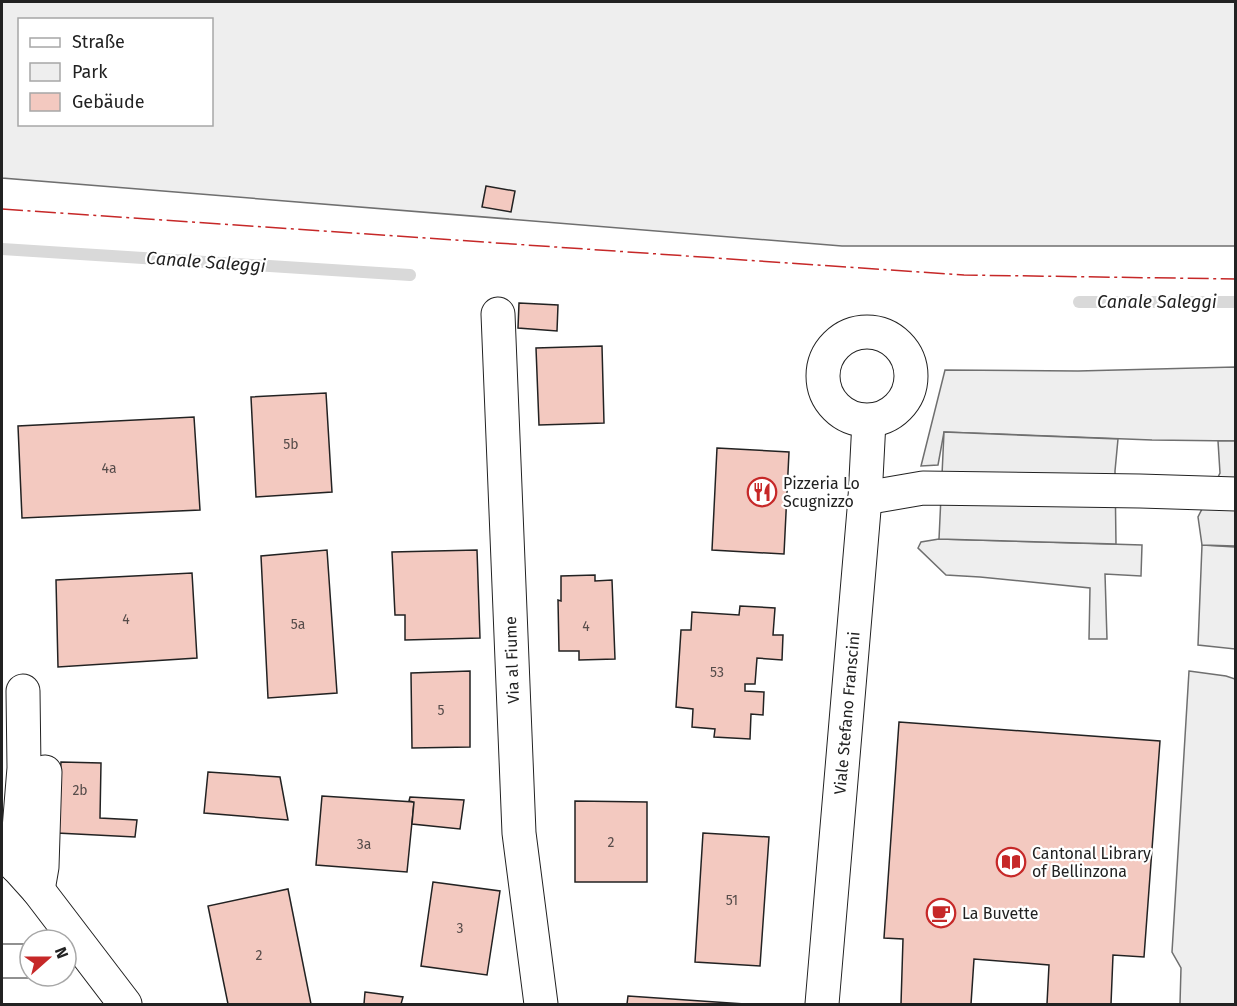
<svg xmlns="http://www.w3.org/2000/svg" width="1237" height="1006" font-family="'Fira Sans',sans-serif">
<rect width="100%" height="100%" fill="#fff"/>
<g fill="#eee" stroke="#6f6f6f" stroke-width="1.5" fill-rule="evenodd">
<path d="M2 2H1235V246H842L2 178ZM20 20H212V124H20Z"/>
<polygon points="1235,367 1235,441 1152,440 944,432 938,465 921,466 945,370 1078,371"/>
<polygon points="939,539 1142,545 1141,576 1105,574 1107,639 1089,639 1090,588 980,577 946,575 918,548 921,542"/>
<polygon points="1202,545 1235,547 1235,649 1198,645"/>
<polygon points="1189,671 1226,676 1235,679 1235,1004 1180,1004 1181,968 1172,952"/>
</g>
<g fill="#ededed" stroke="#6f6f6f" stroke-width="1.5">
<polygon points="944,432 1118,439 1115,471 1116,544 939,539"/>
<polygon points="1218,441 1235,441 1235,546 1202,545 1198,517 1220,473"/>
</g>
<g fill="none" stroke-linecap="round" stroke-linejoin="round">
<g stroke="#d9d9d9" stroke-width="12">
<polyline points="2,249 410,275"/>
<polyline points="1079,302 1236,302"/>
</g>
</g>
<g fill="#f3c9c0" stroke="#222" stroke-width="1.5">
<polygon points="486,186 515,191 511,212 482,207"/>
<polygon points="519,303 558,305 557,331 518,328"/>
<polygon points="602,346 604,423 539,425 536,348"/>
<polygon points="326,393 332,492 256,497 251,397"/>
<polygon points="194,417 200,510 22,518 18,426"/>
<polygon points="717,448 789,452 784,554 712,550"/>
<polygon points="327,550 337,693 268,698 261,556"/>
<polygon points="477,550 480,638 405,640 405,615 395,615 392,552"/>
<polygon points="192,573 197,658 58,667 56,580"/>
<polygon points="595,575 595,581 612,580 615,659 579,660 579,651 559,651 558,600 561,601 561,576"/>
<polygon points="740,606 775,608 773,635 783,635 782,660 757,658 755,684 745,684 745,691 764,692 763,715 751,714 750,739 714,737 715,729 692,727 693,709 676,707 681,630 691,630 692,612 739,615"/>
<polygon points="470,671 470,747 412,748 411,673"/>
<polygon points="899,722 1160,741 1144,957 1113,955 1111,1004 1047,1004 1049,965 974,959 971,1004 901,1004 903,939 884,938"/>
<polygon points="61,762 101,763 100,818 137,820 135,837 57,833"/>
<polygon points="208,772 280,777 288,820 204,813"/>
<polygon points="322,796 414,802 407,872 316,865"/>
<polygon points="410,797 464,800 460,829 412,824 414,802 409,801"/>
<polygon points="575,801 647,802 647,882 575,882"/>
<polygon points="703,833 769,837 760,966 695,962"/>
<polygon points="433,882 500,891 487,975 421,966"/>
<polygon points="288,889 311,1004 228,1004 208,906"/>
<polygon points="365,992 403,997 401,1004 364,1004"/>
<polygon points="628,996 745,1004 627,1004"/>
</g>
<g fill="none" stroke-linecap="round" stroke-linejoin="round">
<g stroke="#222" stroke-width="35">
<g id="minor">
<polyline points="498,314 519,833 541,1004"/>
<circle cx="867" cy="376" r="44"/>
<polyline points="865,498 923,488 1140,491 1236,494"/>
<polyline points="2,850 38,890 125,1004"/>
<polyline points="16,866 24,768 23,691"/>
<polyline points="38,890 42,867 45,772"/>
<polyline points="2,961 30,961"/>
<polyline points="822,1004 865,498 869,421"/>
</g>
</g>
<use href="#minor" stroke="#fff" stroke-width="33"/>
<polyline stroke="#c62828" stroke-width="1.5" stroke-dasharray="21 4.5 3 4.5" stroke-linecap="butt" points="2,209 964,275 1236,279"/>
</g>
<defs>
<g id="restaurant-ring" transform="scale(1.5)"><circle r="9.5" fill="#fff" stroke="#c62828" stroke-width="1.5"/><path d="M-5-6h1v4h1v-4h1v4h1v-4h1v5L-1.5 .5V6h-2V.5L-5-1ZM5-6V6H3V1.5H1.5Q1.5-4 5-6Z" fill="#c62828"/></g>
<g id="library-ring" transform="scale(1.5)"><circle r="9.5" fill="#fff" stroke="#c62828" stroke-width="1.5"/><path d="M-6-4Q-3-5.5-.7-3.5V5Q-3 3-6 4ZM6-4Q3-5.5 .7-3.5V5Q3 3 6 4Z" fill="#c62828"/></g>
<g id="cafe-ring" transform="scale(1.5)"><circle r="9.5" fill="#fff" stroke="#c62828" stroke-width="1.5"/><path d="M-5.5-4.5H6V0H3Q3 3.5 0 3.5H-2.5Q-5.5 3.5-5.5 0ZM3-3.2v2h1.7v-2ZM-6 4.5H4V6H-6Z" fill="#c62828"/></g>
</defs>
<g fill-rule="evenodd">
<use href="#restaurant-ring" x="762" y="492"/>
<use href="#library-ring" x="1011" y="862"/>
<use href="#cafe-ring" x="941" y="913"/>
</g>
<g text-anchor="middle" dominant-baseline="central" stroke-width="4.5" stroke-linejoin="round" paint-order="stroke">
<g font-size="14" fill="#564c4a">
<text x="291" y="444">5b</text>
<text x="109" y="468">4a</text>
<text x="126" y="619">4</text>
<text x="298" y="624">5a</text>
<text x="586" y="626">4</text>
<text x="717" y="672">53</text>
<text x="441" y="710">5</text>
<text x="80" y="790">2b</text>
<text x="611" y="842">2</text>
<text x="364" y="844">3a</text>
<text x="732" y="900">51</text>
<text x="460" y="928">3</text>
<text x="259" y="955">2</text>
</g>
<g font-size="16" fill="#222" stroke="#fff" text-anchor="start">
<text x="783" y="483">Pizzeria Lo<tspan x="783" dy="18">Scugnizzo</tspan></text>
<text x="1032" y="853">Cantonal Library<tspan x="1032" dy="18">of Bellinzona</tspan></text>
<text x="962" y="913">La Buvette</text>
</g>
<g font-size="16" fill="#222" stroke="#fff">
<text transform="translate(512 660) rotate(-92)">Via al Fiume</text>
<text transform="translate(847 713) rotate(-85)">Viale Stefano Franscini</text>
</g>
<g font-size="18" font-style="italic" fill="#222" stroke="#fff">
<text transform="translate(206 262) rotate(4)">Canale Saleggi</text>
<text x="1157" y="302">Canale Saleggi</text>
</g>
</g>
<rect width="1237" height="1006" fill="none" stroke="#222222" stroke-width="6"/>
<rect x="18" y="18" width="195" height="108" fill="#ffffff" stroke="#a7a7a7" stroke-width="1.5"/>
<rect x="30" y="38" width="30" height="9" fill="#ffffff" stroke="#a7a7a7" stroke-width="1.5"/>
<text x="72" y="48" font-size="18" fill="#222222">Straße</text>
<rect x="30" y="63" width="30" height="18" fill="#eeeeee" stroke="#a7a7a7" stroke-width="1.5"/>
<text x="72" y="78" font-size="18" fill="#222222">Park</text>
<rect x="30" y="93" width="30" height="18" fill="#f3c9c0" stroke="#a7a7a7" stroke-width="1.5"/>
<text x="72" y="108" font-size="18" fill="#222222">Gebäude</text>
<g transform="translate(48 958) rotate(69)"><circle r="28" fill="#ffffff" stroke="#a7a7a7" stroke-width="1.5"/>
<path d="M0-4.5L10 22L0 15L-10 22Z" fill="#c62828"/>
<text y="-9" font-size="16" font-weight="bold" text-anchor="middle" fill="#222222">N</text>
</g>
</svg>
